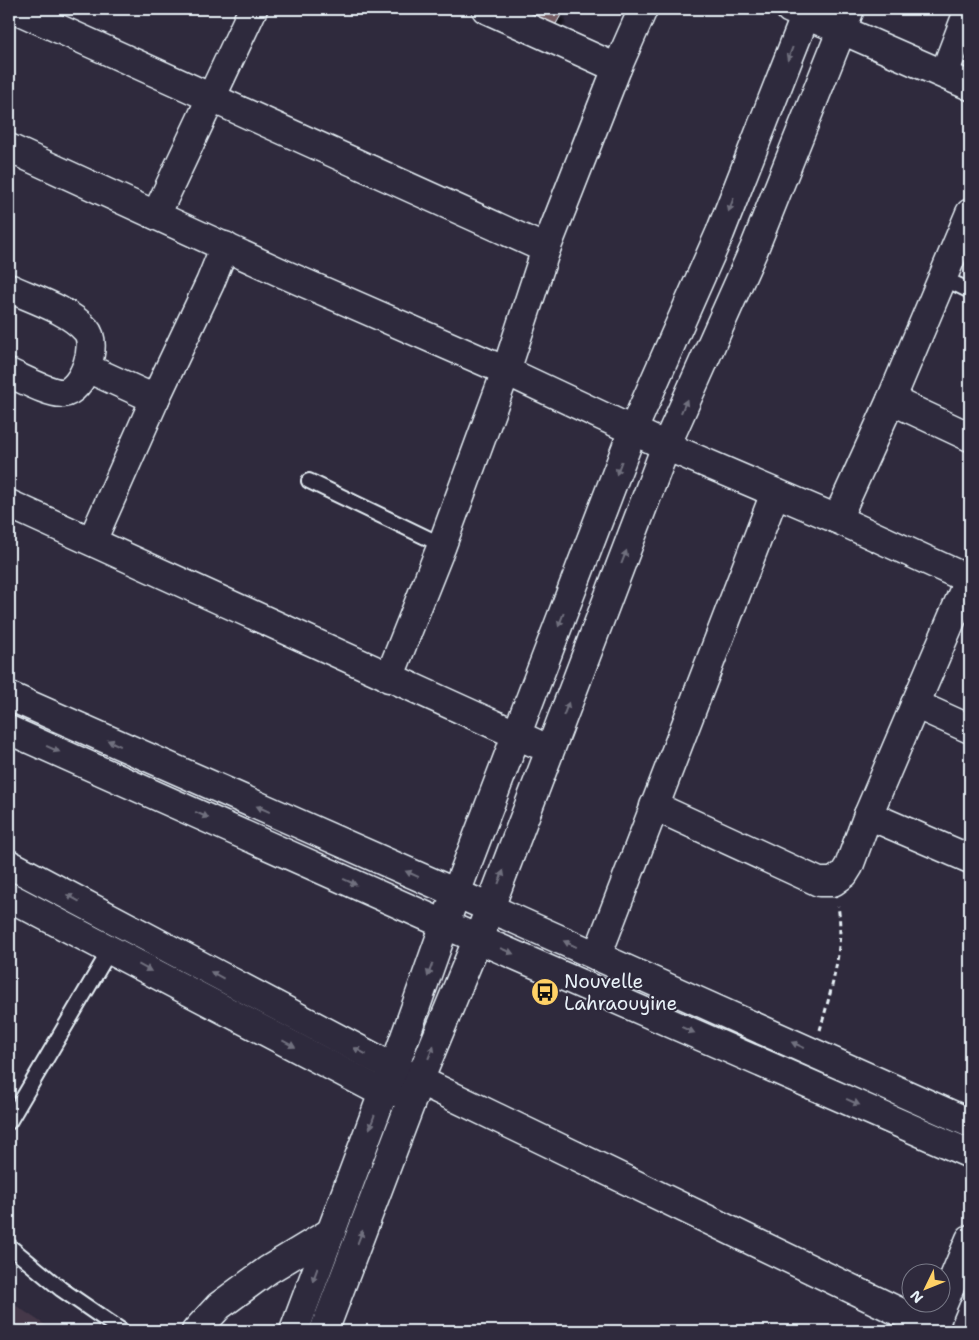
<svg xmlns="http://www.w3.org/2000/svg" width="979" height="1340" font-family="'Shantell Sans',sans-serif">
<defs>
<filter id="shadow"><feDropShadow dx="4.5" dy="4.5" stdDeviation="2.5" flood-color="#0009"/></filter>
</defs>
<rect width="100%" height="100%" fill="#2f2a3d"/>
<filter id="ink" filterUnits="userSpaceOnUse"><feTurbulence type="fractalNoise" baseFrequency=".02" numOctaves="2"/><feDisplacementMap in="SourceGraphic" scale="10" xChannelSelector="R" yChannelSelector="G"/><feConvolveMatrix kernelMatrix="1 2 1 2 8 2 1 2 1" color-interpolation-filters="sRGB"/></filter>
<g filter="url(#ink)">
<polygon fill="#443949" points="9,1301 54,1331 9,1331"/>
<polygon fill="#745c64" stroke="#e8f1f8" filter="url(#shadow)" points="517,9 552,9 561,15 553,29"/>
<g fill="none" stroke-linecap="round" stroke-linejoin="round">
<g stroke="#e8f1f8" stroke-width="18">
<g id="lane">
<polyline points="943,278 970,291"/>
<polyline points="309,481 442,545"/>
<polyline points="9,1122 110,950"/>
<polyline points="9,1246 61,1289 122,1331"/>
</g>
</g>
<g stroke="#e8f1f8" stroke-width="31">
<g id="street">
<polyline points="15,9 546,249"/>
<polyline points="486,9 617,68"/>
<polyline points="790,9 842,30 970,86"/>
<polyline points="944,74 969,9"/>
<polyline points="9,148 284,274 506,371 666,446 837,519 970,580"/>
<polyline points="156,215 253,9"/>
<path d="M9 288C33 299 69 310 86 330 99 344 83 391 63 393 50 394 21 378 9 373"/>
<polyline points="87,368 155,399"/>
<polyline points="891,400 970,437"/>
<polyline points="9,504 535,743"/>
<polyline points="837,519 891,400 970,213"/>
<polyline points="92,541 155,399 210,283 225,246"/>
<polyline points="389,678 442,545 506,371 546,249 617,68 643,9"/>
<polyline points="915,704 970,729"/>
<polyline points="654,806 819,882 833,882 844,874 849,866 868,815 970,576"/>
<polyline points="868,815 970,859"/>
<polyline points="9,864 394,1068 939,1331"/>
<polyline points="9,897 383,1093 401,1091"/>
<polyline points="597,956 775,493"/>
<polyline points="933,1328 970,1239"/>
<polyline points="196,1331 219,1306 268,1270 331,1232"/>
<polyline points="294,1331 383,1093 394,1068 456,893 633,430 720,233 808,9"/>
<polyline points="324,1331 419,1081 483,926 666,446 754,249 850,9"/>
</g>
</g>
<g stroke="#e8f1f8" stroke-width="31">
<g id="secondary">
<polyline points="9,696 456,893 970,1123"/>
<polyline points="9,730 446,925 970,1154"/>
</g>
</g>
<path stroke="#e8f1f8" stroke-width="3" stroke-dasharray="5 4" stroke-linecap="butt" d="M820 1030C831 991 845 946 838 906"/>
<use href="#lane" stroke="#2f2a3d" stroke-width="14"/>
<use href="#street" stroke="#2f2a3d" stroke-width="28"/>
<use href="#secondary" stroke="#2f2a3d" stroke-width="28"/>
</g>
<defs><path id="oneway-solid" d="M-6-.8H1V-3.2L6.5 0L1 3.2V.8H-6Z" transform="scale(1.25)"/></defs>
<g fill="#70707e">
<use href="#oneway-solid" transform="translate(790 54) rotate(111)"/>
<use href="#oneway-solid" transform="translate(731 205) rotate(111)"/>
<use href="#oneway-solid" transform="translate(684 406) rotate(-66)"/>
<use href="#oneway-solid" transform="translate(619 468) rotate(111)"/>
<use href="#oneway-solid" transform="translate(624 557) rotate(-69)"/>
<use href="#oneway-solid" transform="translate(561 620) rotate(111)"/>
<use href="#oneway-solid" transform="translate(566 709) rotate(-69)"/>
<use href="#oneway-solid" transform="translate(114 743) rotate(-156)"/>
<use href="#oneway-solid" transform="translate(53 749) rotate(24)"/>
<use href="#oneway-solid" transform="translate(263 809) rotate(-156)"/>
<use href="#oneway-solid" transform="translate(202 815) rotate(24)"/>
<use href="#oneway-solid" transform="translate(412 874) rotate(-156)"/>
<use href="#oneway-solid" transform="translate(501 877) rotate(-69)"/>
<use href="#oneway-solid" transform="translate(350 882) rotate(24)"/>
<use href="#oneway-solid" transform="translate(73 898) rotate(-152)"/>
<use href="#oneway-solid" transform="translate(570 944) rotate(-155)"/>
<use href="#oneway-solid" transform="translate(507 951) rotate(23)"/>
<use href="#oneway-solid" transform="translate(145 968) rotate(28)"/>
<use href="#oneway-solid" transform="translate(430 970) rotate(110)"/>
<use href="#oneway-solid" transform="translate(217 975) rotate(-152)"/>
<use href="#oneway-solid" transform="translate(688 1030) rotate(24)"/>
<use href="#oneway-solid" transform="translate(289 1044) rotate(28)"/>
<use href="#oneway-solid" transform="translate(798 1045) rotate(-156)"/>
<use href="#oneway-solid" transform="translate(360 1051) rotate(-152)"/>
<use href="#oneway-solid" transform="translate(431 1052) rotate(-68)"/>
<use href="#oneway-solid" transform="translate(853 1102) rotate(24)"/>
<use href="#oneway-solid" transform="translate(372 1122) rotate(110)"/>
<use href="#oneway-solid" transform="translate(360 1237) rotate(-69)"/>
<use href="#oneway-solid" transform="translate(315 1275) rotate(110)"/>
</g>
</g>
<defs>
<g id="bus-disc" transform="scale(1.4375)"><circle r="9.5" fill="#ffd166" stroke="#2f2a3d"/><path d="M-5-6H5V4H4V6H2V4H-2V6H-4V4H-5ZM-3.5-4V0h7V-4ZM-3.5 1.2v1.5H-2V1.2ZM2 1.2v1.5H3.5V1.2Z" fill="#111"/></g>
</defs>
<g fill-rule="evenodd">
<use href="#bus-disc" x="545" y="992"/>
</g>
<g text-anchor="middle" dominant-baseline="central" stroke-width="4" stroke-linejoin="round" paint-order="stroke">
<g font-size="19" fill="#e8f1f8" stroke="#2f2a3d" text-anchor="start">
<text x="564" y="981">Nouvelle<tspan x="564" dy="22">Lahraouyine</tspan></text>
</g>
</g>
<rect width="979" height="1340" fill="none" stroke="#2f2a3d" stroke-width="30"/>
<rect x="15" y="15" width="949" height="1310" fill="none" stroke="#e8f1f8" stroke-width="2" filter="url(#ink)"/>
<g transform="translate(926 1288) rotate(227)"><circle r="24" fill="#2f2a3d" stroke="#797a88"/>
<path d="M0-4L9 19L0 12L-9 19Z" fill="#ffd166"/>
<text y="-8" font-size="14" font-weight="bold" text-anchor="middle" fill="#e8f1f8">N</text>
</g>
</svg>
